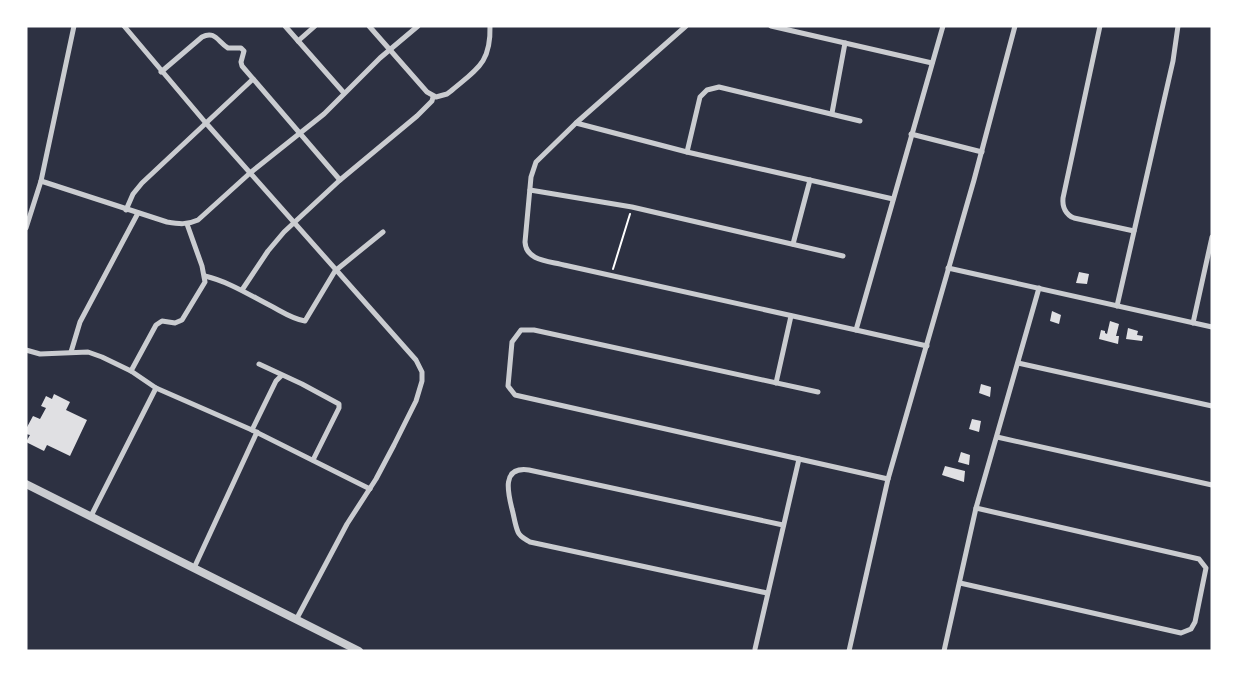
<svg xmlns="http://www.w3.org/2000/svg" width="1238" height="677" font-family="'Libre Baskerville',serif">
<rect width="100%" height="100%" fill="#2d3142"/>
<g fill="#e0e0e3">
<polygon points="1079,272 1089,274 1087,284 1076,283"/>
<polygon points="1052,311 1061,315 1059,324 1050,321"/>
<polygon points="1110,321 1119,324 1116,336 1119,336 1118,344 1099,339 1101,330 1105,331 1105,333 1107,334"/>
<polygon points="1128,328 1138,331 1137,335 1143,336 1142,341 1126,339"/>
<polygon points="981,384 991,387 990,397 979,393"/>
<polygon points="54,394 70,402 66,410 87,420 70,456 47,445 44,451 26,442 30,435 26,434 26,429 33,416 40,419 46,408 41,406 46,396 52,399"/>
<polygon points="972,419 981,421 979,432 969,429"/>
<polygon points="961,452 970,455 969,465 958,462"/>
<polygon points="945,466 965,471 964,482 942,475"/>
</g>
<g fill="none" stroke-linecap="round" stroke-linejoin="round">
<polyline stroke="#fff" stroke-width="2" points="613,269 630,214"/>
<g stroke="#caccd0" stroke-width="5">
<polyline points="124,26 205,122 416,360 422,372 422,381 416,401 394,445 376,479 347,524 296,620"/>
<polyline points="285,26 344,93"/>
<path d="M369 26 427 92 436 97 447 94 451 91C477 69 491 63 490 26"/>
<path d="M686 26 576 123 536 162 531 177 525 242C526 261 549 261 564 265L856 330 943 26"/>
<polyline points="771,26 932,63"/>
<path d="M1100 26 1063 198C1062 207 1066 215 1074 218L1134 231"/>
<polyline points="298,41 315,26"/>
<path d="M161 72 202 37C215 30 218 42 228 48H241L244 51 241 62 242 66 340 180"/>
<polyline points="832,113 845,43"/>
<polyline points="576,123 687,152 893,199"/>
<polyline points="911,134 982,152"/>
<polyline points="687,152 700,97 707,90 719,87 860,121"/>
<path d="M41 181 167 222C179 224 187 225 198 220L250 173 324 114 380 58 418 26"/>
<polyline points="530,190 632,207 843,256"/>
<polyline points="126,210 133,194 142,183 253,79"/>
<polyline points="26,228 41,181 74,26"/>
<polyline points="793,244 810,180"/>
<polyline points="948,268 1212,327"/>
<path d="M205 276C230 282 251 296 273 307 284 313 293 319 305 321L335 271 383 232"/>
<polyline points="242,290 268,251 284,232 340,180 417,116 432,101 433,97"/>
<polyline points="1117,306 1173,61 1178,26"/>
<polyline points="1193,323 1212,237"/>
<polyline points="856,330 927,346"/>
<polyline points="26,350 40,354 88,352 102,357 131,371 156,388 252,430 370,489"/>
<polyline points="71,352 80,322 138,213"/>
<polyline points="1018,363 1212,406"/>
<polyline points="259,364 302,384 339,404 339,408 313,460"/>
<polyline points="131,371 156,325 162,321 175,323 182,320 205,282 202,266 187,224"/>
<polyline points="776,383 791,316"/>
<polyline points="818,392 534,330 521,330 512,342 508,386 515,395 888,479"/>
<polyline points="252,430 276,381 281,376"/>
<polyline points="997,437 1212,485"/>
<polyline points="91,516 156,388"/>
<polyline points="194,568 257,432"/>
<polyline points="960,583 1181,633 1191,629 1195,622 1206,568 1199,559 976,508"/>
<path d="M767 593 530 542C525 539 520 537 518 532 515 525 514 516 512 509 508 493 501 466 529 470L783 525"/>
<polyline points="755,649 799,459"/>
<polyline points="849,651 888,479 974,180 1015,26"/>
<polyline points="944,651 976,508 1039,288"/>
</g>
<polyline stroke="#caccd0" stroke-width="8" points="26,484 359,651"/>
</g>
<rect width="1238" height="677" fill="none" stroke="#ffffff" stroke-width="55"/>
</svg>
